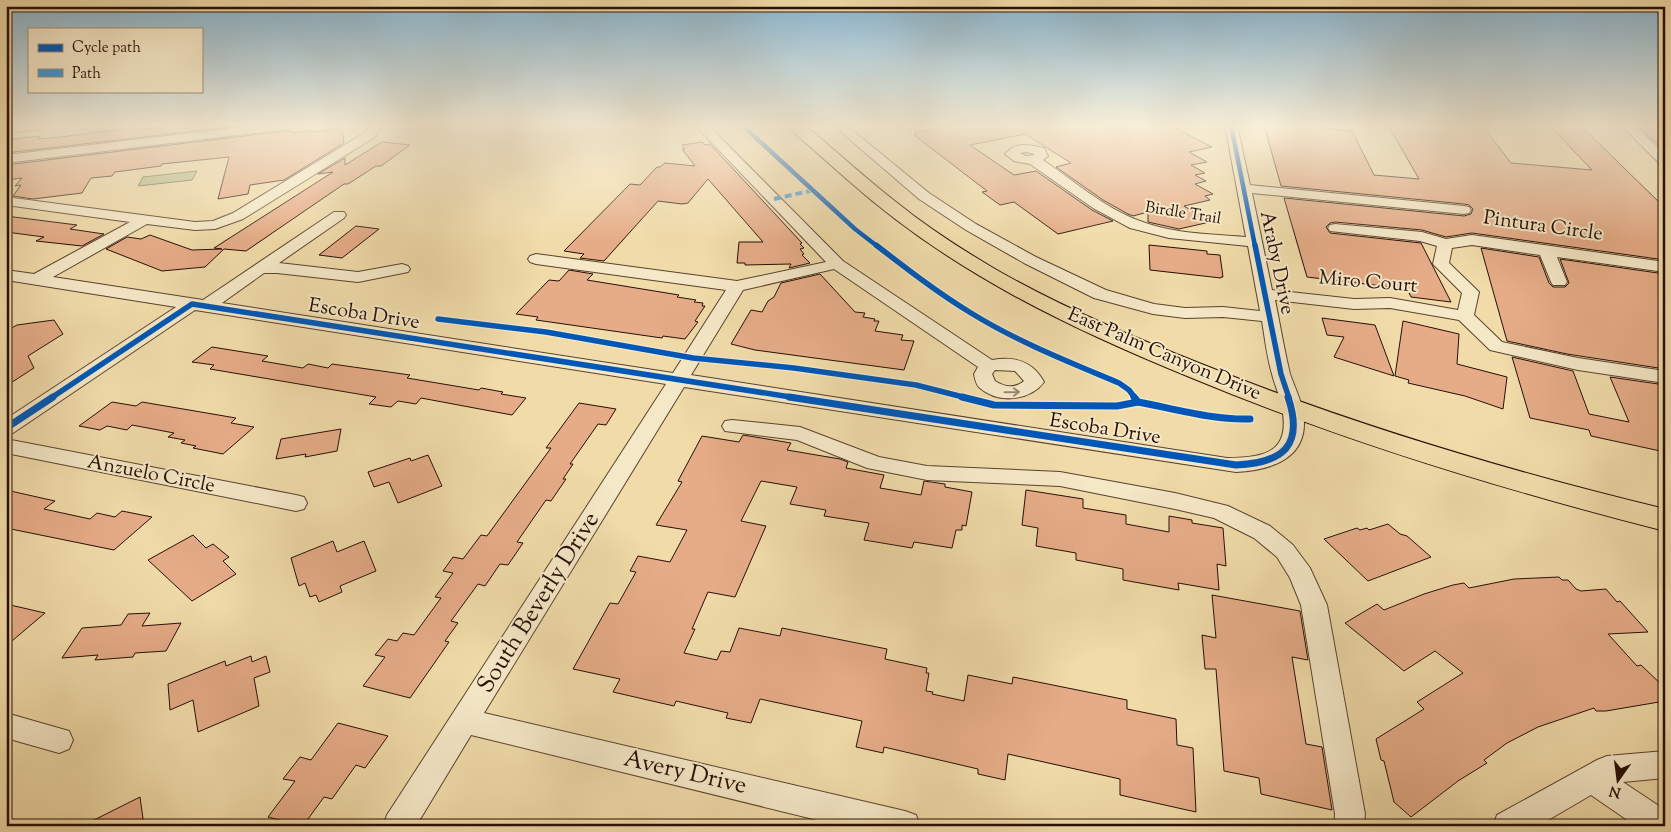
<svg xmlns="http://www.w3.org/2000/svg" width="1671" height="832" font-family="'Sorts Mill Goudy',serif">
<rect width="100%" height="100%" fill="#f0dba9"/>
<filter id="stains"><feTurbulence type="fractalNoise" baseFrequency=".004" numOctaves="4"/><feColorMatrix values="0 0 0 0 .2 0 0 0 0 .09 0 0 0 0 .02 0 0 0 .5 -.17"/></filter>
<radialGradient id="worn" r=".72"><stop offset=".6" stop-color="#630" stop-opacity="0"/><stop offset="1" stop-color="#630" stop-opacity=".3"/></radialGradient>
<polygon fill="#b7c18a" stroke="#6f6848" points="197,171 192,180 138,186 143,177"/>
<g fill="#e5ac87" stroke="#270f06">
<polygon points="178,125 247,125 6,153 6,140 40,136 38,139 44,138 43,139 134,128 144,128 143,129"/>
<polygon points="956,125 1169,125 1212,147 1189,152 1207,162 1191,165 1205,173 1195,175 1206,181 1195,184 1213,194 1205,196 1210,200 1184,206 1210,222 1179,229 1148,222 1148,212 1133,216 1128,214 1103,200 1056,167 1071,163 1025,134 970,145 1014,175 1036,171 1092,210 1113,221 1058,234 1014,202 1000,205 982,192 987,191 914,135 917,135 914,133"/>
<polygon points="1264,125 1297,125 1352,131 1374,175 1419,179 1388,125 1482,125 1511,163 1592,170 1549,125 1580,125 1662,205 1660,205 1665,210 1665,260 1472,233 1446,237 1422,230 1335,222 1330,223 1326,227 1330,233 1421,243 1451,302 1411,297 1407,289 1307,277 1284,198 1464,216 1471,214 1473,209 1469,205 1464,204 1281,186"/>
<polygon points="1637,125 1665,125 1665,151"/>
<polygon points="342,128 344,143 284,180 250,185 248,194 218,199 229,157 162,164 161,166 115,172 112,176 91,178 82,193 33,199 13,196 21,185 15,186 22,178 6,180 6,165 285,131 294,132 294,133 313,130 313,132"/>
<polygon points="382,142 410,145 381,166 376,166 348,184 344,184 246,251 224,249 205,267 162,271 106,249 127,237 141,239 150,235 192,250 222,249 214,248 333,172 318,174 345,158 345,165"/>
<polygon points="702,142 705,145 710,144 802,243 800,244 804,248 800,249 804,254 802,255 810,263 789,268 791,264 745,265 745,263 737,263 739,242 763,242 708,179 688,203 682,204 658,201 604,261 580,258 584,254 564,251 630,184 640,185 657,167 660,167 665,163 695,166 682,149 685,149 682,145"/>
<polygon points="6,216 77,225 70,229 104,234 82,246 36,241 44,237 6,232"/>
<polygon points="356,226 379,229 342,258 319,255"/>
<polygon points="1149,245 1207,251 1207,254 1220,255 1223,277 1221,277 1221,278 1150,270"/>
<polygon points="1481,248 1539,257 1549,283 1553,287 1565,287 1569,283 1560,259 1665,274 1665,369 1567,354 1507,341"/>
<polygon points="569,270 593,274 587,280 679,295 677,297 696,300 694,302 703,303 702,306 705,306 695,321 698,322 685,339 663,336 662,338 536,320 538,317 516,314 549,280 559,281"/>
<polygon points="820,274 855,312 865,313 863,317 875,319 874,321 879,321 875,331 903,335 901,340 914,341 904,370 755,350 731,344 751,310 762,312 768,301 774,297 781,283"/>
<polygon points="1322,318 1375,325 1394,376 1334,357 1344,337 1327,335"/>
<polygon points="54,320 63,334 28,356 34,368 6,386 6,331 17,325"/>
<polygon points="1403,321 1459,334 1457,364 1507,377 1503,409 1465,396 1408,383 1409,380 1395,376"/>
<polygon points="212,347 268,356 262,361 303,368 308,364 328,368 332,364 410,375 407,378 479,390 481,388 503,392 501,394 526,398 512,415 421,398 416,404 398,401 391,407 369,404 376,397 210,369 214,365 192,362"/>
<polygon points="1512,357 1573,371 1589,414 1629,422 1610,377 1665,385 1665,452 1591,436 1589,430 1530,418"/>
<polygon points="112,402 136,406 142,402 236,418 231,423 254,427 223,454 193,448 196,446 181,443 185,440 168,437 174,433 132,425 127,430 107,426 100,430 79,426"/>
<polygon points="579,403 616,409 606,425 598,424 570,464 573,464 563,479 566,479 551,501 546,500 517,542 523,543 508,565 500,564 485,586 478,584 451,621 458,623 445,641 449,642 410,698 363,686 385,657 375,655 388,639 397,641 403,633 414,635 441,598 435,597 453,573 443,571 453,557 463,559 481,535 487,536 551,448 546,448"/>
<polygon points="341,429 337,451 305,457 306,454 276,459 281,439"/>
<polygon points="743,435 791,443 787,450 840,459 848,462 846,468 884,475 880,488 921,495 924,481 945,484 945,487 972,492 966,526 962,525 962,530 956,530 952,548 914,542 912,548 864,540 869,523 824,516 826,510 790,504 797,487 761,481 741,521 766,526 735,597 708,592 692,629 695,629 684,653 717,660 721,651 730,652 739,628 780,636 782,628 887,649 885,659 927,668 926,673 929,673 926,691 933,692 932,694 964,701 968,675 1012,684 1013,677 1127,700 1127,709 1176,719 1177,745 1193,748 1196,812 1120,795 1120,779 1008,754 1005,780 978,774 978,769 884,747 883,753 856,747 862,721 760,699 751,723 726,718 728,713 676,701 674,706 613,692 620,679 573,669 610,603 618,604 636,572 630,571 638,556 670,562 687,530 656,525 682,482 678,481 702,436 739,442"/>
<polygon points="428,455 442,486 398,503 389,482 374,487 368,472 410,458 411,461"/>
<polygon points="6,490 55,501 44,509 90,519 97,513 115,517 122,511 152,517 114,550 6,528"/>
<polygon points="1026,490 1083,499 1083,508 1126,515 1126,524 1169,532 1169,516 1192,520 1192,523 1223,528 1226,566 1217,564 1219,590 1178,583 1179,590 1123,580 1123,569 1076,560 1076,553 1036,546 1038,528 1022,525"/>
<polygon points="1388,524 1400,534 1407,536 1431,557 1368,581 1324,539 1357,528 1360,530 1367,528 1369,530"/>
<polygon points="193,535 206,548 213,544 229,557 223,561 236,574 192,601 148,560"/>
<polygon points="333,541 337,552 364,541 376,571 340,586 342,592 319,602 316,595 310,597 305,583 299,586 291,558"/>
<polygon points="1559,577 1562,580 1568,580 1576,589 1581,591 1606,589 1617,602 1620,601 1648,632 1608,634 1637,666 1641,665 1665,688 1665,701 1606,711 1596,711 1594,708 1538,727 1507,743 1484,760 1487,763 1458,781 1411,817 1394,802 1384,761 1381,760 1376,739 1424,709 1417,702 1463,673 1435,651 1404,671 1345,623 1377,604 1384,610 1424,594 1453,585 1464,583 1469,588 1514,579"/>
<polygon points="1212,595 1300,611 1308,660 1292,657 1306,744 1322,747 1332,810 1261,794 1259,778 1224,771 1216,669 1205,669 1202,635 1216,638"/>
<polygon points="6,604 45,613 6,646"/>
<polygon points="150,613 142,626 181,623 166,651 135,653 133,657 95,660 98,655 62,658 82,628 121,625 128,614"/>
<polygon points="251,656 252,662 266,656 270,672 254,678 259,706 198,732 193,700 170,710 168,684 225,661 226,666"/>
<polygon points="338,723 388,736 365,768 356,765 332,799 324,797 303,826 268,817 295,781 283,779 300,757 311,760"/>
<polygon points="140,797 144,826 82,826"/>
</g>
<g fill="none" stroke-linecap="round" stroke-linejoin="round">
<g stroke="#59422f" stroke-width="2">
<g id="minor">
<polygon points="6,125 48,125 42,129 6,133"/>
<polygon points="261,125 294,125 288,129 6,163 6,155"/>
<path d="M370 125H382L375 137 243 219 215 229 195 230 147 224 53 277 203 300 334 212H344L346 215 344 218 279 263 358 272 402 264 408 266 410 269 408 272 358 282 277 273H264L222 303 673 373 726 290 536 264 530 262 528 259 530 256 536 254 737 281 826 262 695 125H708L843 261 992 360C1015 356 1033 361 1044 382 1030 401 998 404 980 388 976 385 975 379 974 374L978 367 834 269 743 290 691 375 1227 458C1265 458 1291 452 1282 408 1280 396 1275 386 1272 374 1267 357 1265 339 1262 321L1223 317 1185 318 1153 314 1094 298 1024 263 966 230 919 199 833 125H846L929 193 976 224 1036 257 1106 290 1154 304 1185 308 1223 307 1260 311 1248 246 1169 238 1130 228 1093 208 1030 164 1014 161 1005 154C1016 141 1029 145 1044 148L1048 156 1043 160C1074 181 1104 208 1140 221 1173 234 1211 234 1246 237L1225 125H1237L1250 185 1464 206 1469 207 1471 210 1469 213 1464 214 1252 193 1272 290 1354 299 1390 298 1458 310 1462 293 1433 264 1437 246 1420 241 1330 231 1328 228 1330 225 1335 224 1422 232 1446 239 1472 235 1665 262V272L1557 257 1567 282 1565 285H1553L1551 282 1540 255 1472 245 1452 248 1449 263 1479 292 1474 315 1502 342 1578 358 1665 371V383L1578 370 1490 350 1459 320 1390 308 1354 309 1275 300C1280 324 1284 349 1290 374 1294 385 1299 396 1302 407 1313 455 1277 470 1236 472L684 387 484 713 905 811 916 815 920 826H842L471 735 416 826H383L387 815 666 384 195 310 13 433 6 434V419L176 307 6 280V270L34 274 130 222 6 205V197L195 222 213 221 233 213 366 132ZM1026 152 1034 154V155L1026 156 1020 153ZM995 370 1015 371 1024 381C1014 389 1005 387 995 381L992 374Z"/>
<polygon points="1621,125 1634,125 1665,154 1665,165 1660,164"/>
<polygon points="732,420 800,427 879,457 927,466 1060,472 1175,493 1228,506 1270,526 1293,545 1310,568 1327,605 1365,814 1364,826 1334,826 1335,814 1301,605 1290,578 1277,557 1254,538 1214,518 1175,509 1060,486 927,480 867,468 797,440 725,431 722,426 725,421"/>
<polygon points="6,439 296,495 304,497 307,503 304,509 296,511 6,453"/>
<polygon points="6,713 69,731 73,740 69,749 59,753 6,738"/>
<polygon points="1665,751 1665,778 1623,782 1665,810 1665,826 1636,826 1591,795 1538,826 1493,826 1497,815 1597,760 1607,756"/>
</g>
</g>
<g stroke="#270f06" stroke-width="2">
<path id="major" d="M787 125H805C835 150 865 178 896 202 927 227 961 249 995 269 1061 307 1133 337 1204 365 1354 425 1508 471 1665 509V531C1504 490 1346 442 1192 378 1069 328 950 271 849 181 835 169 822 157 808 145 801 139 793 133 787 125Z"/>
</g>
<use href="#minor" fill="#f5e8c7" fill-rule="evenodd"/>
<use href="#major" fill="#f0dba9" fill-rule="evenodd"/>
<polyline stroke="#3d9add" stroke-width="4" stroke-dasharray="7 4" stroke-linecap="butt" points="774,199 814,190"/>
<g stroke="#f5e8c7" stroke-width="6">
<g id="cycleway-far2">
<polyline points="742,125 855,229 877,246"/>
<polyline points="1231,125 1255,246"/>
</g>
</g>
<g stroke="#f5e8c7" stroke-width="8">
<g id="cycleway-far1">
<path d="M876 245C907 269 938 293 971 313 1018 342 1069 362 1119 383L1129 390 1135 398"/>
<polyline points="1255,245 1281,374 1289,398"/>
<polyline points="438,319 546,332 693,358 794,368 916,385 967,398"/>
<polyline points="51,398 192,304 797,398"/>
</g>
</g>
<g stroke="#f5e8c7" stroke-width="10">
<g id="cycleway">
<path d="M789 397 1236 465C1284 463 1304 445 1288 397"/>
<polyline points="962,397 994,405 1117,406 1138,402"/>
<path d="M1134 397 1138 402C1175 409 1212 420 1250 419"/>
<polyline points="6,428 53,397"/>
</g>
</g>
<use href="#cycleway-far2" stroke="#0057b8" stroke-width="4.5"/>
<use href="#cycleway-far1" stroke="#0057b8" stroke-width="5.5"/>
<use href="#cycleway" stroke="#0057b8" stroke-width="7"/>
</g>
<defs><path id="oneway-shaft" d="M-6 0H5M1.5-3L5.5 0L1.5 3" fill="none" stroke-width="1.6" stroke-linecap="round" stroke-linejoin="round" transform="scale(1.25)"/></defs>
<use stroke="#988670" href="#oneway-shaft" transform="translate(1012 392) rotate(-1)"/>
<linearGradient id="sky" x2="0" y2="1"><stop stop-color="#89b6d1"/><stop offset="0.52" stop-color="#f8efd8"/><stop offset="1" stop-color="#f8efd8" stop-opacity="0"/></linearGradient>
<rect width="1671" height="241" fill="url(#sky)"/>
<g text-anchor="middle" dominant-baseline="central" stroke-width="4" stroke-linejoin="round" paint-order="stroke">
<g font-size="16" fill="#270f06" stroke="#f5e8c7">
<text transform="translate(1183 214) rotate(9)">Birdle Trail</text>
</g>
<g font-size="20" fill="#270f06" stroke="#f5e8c7">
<text transform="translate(1543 227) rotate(8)">Pintura Circle</text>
<text transform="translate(1276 263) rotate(78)">Araby Drive</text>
<text transform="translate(1368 283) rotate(5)">Miro Court</text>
<text transform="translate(364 315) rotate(9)">Escoba Drive</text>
<text transform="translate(1164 355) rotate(23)">East Palm Canyon Drive</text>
<text transform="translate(1105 430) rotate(9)">Escoba Drive</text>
<text transform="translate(151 475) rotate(11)">Anzuelo Circle</text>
</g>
<g font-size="24" fill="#270f06" stroke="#f5e8c7">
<text transform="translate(539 603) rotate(-58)">South Beverly Drive</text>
<text transform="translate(685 773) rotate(13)">Avery Drive</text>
</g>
</g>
<rect width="1671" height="832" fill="none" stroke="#f0dba9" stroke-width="25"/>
<rect x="8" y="8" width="1656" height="817" fill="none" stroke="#270f06" stroke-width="2.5"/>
<rect x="12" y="12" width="1646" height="807" fill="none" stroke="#270f06"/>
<rect x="28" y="28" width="175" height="65" fill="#f5e8c7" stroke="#a3917a"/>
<rect x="38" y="44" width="25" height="8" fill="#0057b8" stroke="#a3917a"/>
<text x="72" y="52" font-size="15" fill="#270f06">Cycle path</text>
<rect x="38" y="69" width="25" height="8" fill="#3d9add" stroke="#a3917a"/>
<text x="72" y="78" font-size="15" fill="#270f06">Path</text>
<g transform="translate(1618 780) rotate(194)" stroke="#f5e8c7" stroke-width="4" paint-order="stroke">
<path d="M0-4L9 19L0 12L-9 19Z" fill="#270f06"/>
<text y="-8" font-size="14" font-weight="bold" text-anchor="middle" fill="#270f06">N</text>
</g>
<rect width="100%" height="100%" filter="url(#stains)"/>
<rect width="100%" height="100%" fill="url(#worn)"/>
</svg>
